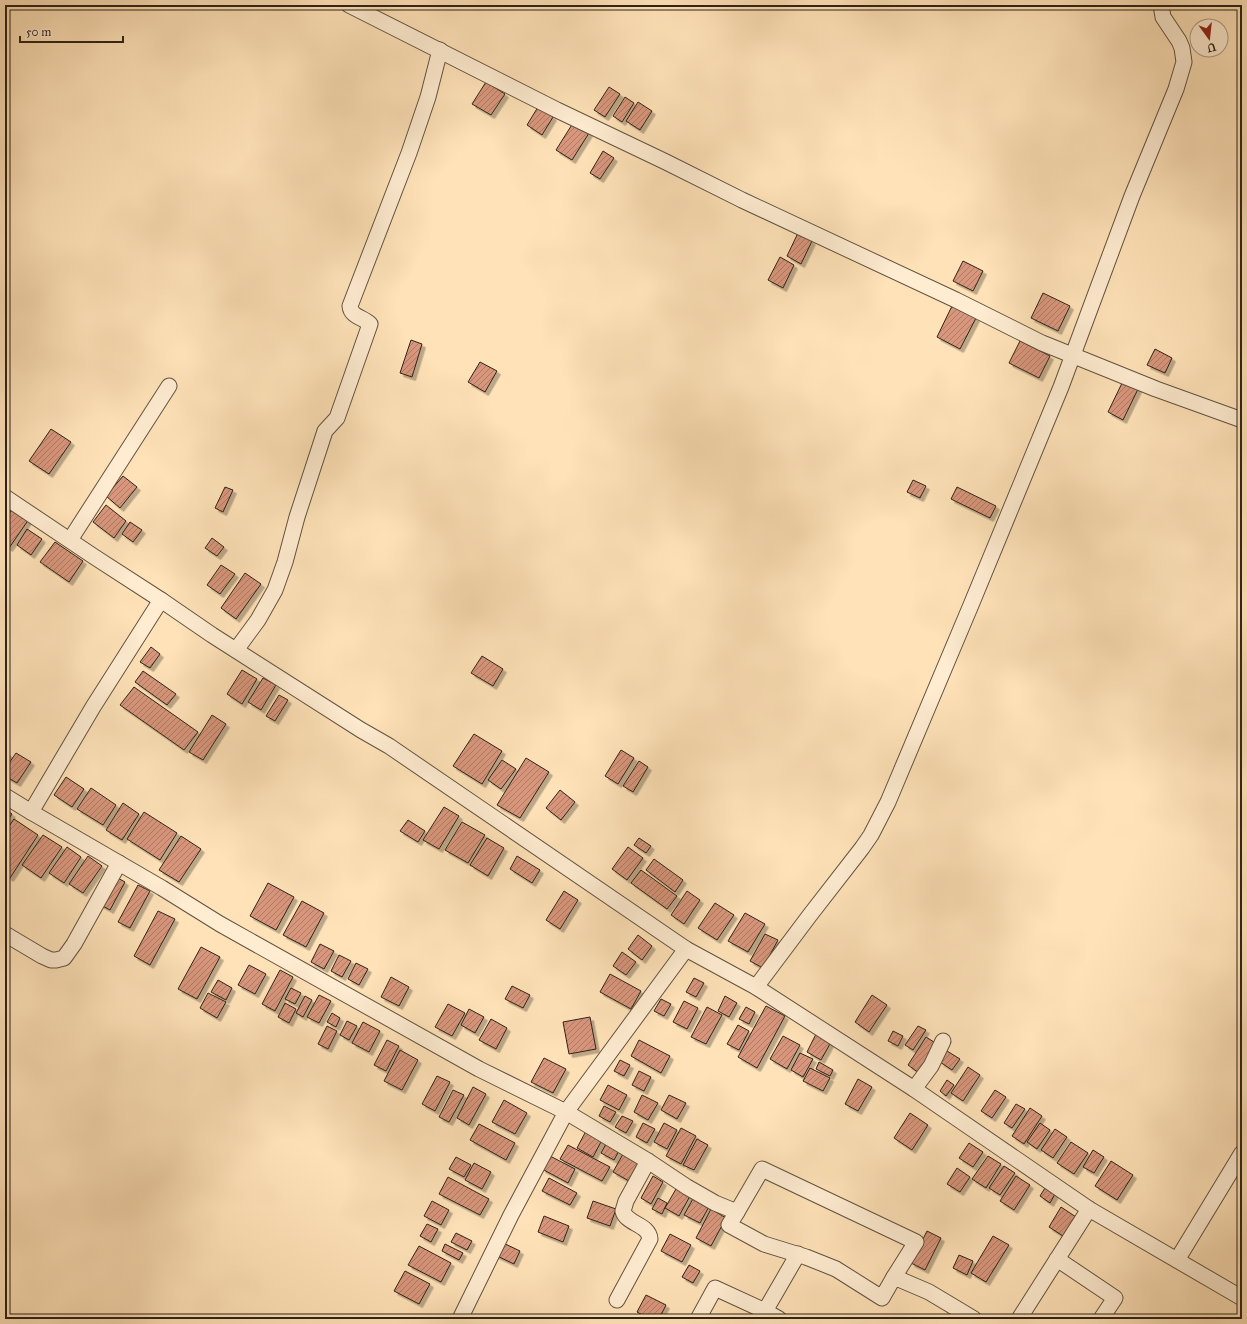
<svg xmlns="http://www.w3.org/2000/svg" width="1247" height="1324" font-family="'IM FELL Great Primer',serif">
<defs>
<pattern id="building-hatch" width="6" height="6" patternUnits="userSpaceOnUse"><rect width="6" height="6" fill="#d8967c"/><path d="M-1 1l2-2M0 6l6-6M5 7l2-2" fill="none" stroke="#b07a65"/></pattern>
<filter id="shadow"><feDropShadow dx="3.5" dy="3.5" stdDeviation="0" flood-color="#0004"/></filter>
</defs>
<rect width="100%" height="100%" fill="#ffe2b8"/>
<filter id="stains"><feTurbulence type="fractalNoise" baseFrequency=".005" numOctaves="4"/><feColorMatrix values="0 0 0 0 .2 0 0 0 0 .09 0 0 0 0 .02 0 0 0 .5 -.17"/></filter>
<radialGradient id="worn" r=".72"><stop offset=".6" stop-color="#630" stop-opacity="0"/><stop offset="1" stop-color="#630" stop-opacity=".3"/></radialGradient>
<g fill="url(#building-hatch)" stroke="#2e2317" filter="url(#shadow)">
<polygon points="486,82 505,94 491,115 472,104"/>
<polygon points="609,87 620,94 605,117 594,110"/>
<polygon points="625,97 634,103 622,122 613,116"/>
<polygon points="638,102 652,111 640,130 626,121"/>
<polygon points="538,107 553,117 542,135 527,125"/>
<polygon points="573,123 589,133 572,160 556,150"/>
<polygon points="603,151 614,158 600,179 590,173"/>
<polygon points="798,233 812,241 801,264 787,256"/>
<polygon points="780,257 794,265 783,288 768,280"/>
<polygon points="963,261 983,271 973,291 953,281"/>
<polygon points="1043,293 1070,306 1058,331 1031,318"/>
<polygon points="952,306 976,318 960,349 937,337"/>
<polygon points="411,340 422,344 412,377 400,373"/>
<polygon points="1020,341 1050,356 1039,378 1009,363"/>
<polygon points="1155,349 1172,358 1165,373 1147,365"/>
<polygon points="480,362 497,371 485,392 468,382"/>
<polygon points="1124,379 1139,387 1123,420 1108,412"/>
<polygon points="51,429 71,442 49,474 29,461"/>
<polygon points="123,476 137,487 120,508 106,496"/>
<polygon points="913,480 926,486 920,498 907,492"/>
<polygon points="225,487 233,490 223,512 215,508"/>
<polygon points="957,487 996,506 990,518 951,499"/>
<polygon points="106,505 126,521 114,538 93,522"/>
<polygon points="13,508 29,519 9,548 5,545 5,520"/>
<polygon points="130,522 142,530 133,542 122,534"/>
<polygon points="27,529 42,539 31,555 17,545"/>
<polygon points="212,538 224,547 217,556 205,548"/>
<polygon points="55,542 83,561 69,582 40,562"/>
<polygon points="221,565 235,574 220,594 207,585"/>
<polygon points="245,573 261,584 236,619 221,608"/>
<polygon points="151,647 160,654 150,668 140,662"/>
<polygon points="482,656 503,669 493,686 471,673"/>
<polygon points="242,670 257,679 242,704 227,694"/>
<polygon points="143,671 176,694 167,705 135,682"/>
<polygon points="263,678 276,685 261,710 248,702"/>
<polygon points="134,687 198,732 184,750 120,705"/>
<polygon points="279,695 288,700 275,721 266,716"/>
<polygon points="212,715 226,724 203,760 189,752"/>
<polygon points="474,734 502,751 482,784 453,766"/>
<polygon points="621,750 634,758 618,784 605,776"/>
<polygon points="5,752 10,755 5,763"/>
<polygon points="16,753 31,762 17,783 5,776 5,769"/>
<polygon points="526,758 549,772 520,818 497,805"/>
<polygon points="502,760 516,769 501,789 488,780"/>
<polygon points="639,761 648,767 633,792 623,786"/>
<polygon points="66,777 84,789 72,807 54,795"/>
<polygon points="91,788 116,805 103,825 77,809"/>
<polygon points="560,790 575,802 561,820 546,808"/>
<polygon points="123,803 139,814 122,840 106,830"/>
<polygon points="444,807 459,816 439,849 423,840"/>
<polygon points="5,809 12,814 5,824"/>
<polygon points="144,812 177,833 160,860 127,839"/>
<polygon points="14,819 38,835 10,878 5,875 5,832"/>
<polygon points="408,820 425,831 418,842 400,831"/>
<polygon points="462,822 485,835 468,863 445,850"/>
<polygon points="43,835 62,847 41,878 22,865"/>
<polygon points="181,836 201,849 179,882 159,870"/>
<polygon points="487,838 504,848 488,876 470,865"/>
<polygon points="639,838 651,846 646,853 634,845"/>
<polygon points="67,847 81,857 64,883 49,873"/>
<polygon points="628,847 643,858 627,880 612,869"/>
<polygon points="88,856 102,866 83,893 69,884"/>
<polygon points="517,856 540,870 532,883 510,869"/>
<polygon points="654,859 683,880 675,892 646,870"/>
<polygon points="641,870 677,896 667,909 631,883"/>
<polygon points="114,876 125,882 110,910 99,904"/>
<polygon points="268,883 294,897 276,930 250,916"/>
<polygon points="138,885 150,891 130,928 118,922"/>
<polygon points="564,891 578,900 560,929 546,920"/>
<polygon points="687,891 700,900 684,924 671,915"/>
<polygon points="302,901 324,913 306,947 283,935"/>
<polygon points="715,903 734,915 717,940 698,928"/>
<polygon points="158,911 175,919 150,965 134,956"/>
<polygon points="745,913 765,924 748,952 728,941"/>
<polygon points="765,934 778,940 763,968 750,961"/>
<polygon points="638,935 652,946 642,960 628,949"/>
<polygon points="320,944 334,951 324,969 311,962"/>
<polygon points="201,947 220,957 197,999 178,989"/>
<polygon points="622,952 636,962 626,975 613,966"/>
<polygon points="339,955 351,961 342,977 331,971"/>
<polygon points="356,963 368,969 359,985 348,979"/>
<polygon points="249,965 266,974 255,994 238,985"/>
<polygon points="280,970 293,977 275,1011 262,1004"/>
<polygon points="610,974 641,991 631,1009 600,992"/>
<polygon points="391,977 409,987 399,1006 381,997"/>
<polygon points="694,978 704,983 696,997 686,992"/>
<polygon points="218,980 232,988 226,1000 211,992"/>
<polygon points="512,986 530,995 523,1008 505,999"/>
<polygon points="291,988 301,993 295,1004 285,999"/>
<polygon points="208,993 226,1002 217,1018 200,1008"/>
<polygon points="319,995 331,1001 319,1023 307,1017"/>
<polygon points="872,995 887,1005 869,1032 855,1022"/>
<polygon points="305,996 312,1000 303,1017 296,1013"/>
<polygon points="725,996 737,1003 729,1017 718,1011"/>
<polygon points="661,999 671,1004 664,1016 654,1011"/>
<polygon points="684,1001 698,1008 687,1029 673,1022"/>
<polygon points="285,1003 296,1009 289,1023 278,1017"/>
<polygon points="448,1004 465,1013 452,1036 435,1027"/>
<polygon points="766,1006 785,1016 757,1068 738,1057"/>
<polygon points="707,1007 722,1015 706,1044 691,1037"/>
<polygon points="746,1007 755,1012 749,1024 739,1019"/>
<polygon points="469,1009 484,1017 475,1033 461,1025"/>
<polygon points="332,1013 340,1018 336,1027 327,1022"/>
<polygon points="590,1017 596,1049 569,1054 563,1022"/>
<polygon points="491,1019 507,1028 496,1049 479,1040"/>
<polygon points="347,1021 357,1026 349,1040 340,1035"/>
<polygon points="363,1022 380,1031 369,1052 352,1043"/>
<polygon points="738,1025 749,1031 739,1050 727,1044"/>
<polygon points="327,1026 337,1031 328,1049 318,1044"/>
<polygon points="918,1026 926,1030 913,1050 905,1045"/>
<polygon points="893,1031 903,1036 898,1046 888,1041"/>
<polygon points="816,1034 831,1042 821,1060 807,1052"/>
<polygon points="783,1036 800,1045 787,1069 770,1059"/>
<polygon points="926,1037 937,1044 919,1073 908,1065"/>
<polygon points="387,1040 399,1046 386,1071 374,1065"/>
<polygon points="639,1040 670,1056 661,1073 631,1056"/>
<polygon points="400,1050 418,1060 402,1090 384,1081"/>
<polygon points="947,1051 960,1059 952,1070 940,1062"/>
<polygon points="800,1053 813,1059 803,1077 791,1070"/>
<polygon points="544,1058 566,1069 553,1093 531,1082"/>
<polygon points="620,1060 630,1065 624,1076 614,1071"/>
<polygon points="819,1062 833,1070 830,1076 816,1069"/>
<polygon points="968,1067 980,1075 963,1101 951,1093"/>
<polygon points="810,1068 830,1078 823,1091 803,1081"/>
<polygon points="639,1071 651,1077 644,1091 632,1085"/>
<polygon points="437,1076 450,1082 435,1111 422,1104"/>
<polygon points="858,1079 872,1087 858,1111 845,1104"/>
<polygon points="947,1080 954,1085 946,1096 940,1091"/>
<polygon points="608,1085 627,1095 619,1110 600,1100"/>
<polygon points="473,1087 486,1094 469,1125 457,1118"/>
<polygon points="453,1090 464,1095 449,1122 439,1117"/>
<polygon points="995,1090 1006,1097 992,1118 981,1111"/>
<polygon points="642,1095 658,1103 648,1120 634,1112"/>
<polygon points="669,1095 686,1103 677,1119 661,1110"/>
<polygon points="504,1100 527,1113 515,1134 492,1122"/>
<polygon points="1016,1104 1025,1109 1012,1128 1004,1123"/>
<polygon points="604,1106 616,1112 610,1122 599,1116"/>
<polygon points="1030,1108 1042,1116 1024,1144 1012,1136"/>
<polygon points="910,1113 928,1125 912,1150 894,1138"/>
<polygon points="622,1116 633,1121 626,1133 615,1127"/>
<polygon points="643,1123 655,1129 647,1143 636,1137"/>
<polygon points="664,1123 677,1130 667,1149 654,1142"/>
<polygon points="1040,1123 1050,1130 1037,1149 1027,1142"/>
<polygon points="479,1124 515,1143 506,1160 470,1140"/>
<polygon points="681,1128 696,1136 681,1164 666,1156"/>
<polygon points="1055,1129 1067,1137 1053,1158 1041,1150"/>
<polygon points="586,1131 602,1140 593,1157 577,1148"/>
<polygon points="697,1139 708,1145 694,1170 683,1165"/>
<polygon points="607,1142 620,1149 614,1160 601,1153"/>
<polygon points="1071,1142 1088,1153 1074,1174 1057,1163"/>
<polygon points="969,1143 983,1152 973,1167 959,1158"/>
<polygon points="568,1145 610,1167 602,1181 560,1159"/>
<polygon points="1093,1150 1104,1157 1094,1173 1083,1167"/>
<polygon points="623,1154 639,1162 629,1181 613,1172"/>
<polygon points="550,1156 575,1169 568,1183 542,1169"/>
<polygon points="988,1156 1001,1164 986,1188 972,1179"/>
<polygon points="456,1157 471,1165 464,1177 449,1169"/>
<polygon points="1111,1161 1133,1175 1117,1200 1095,1186"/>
<polygon points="474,1163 491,1172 482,1189 465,1180"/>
<polygon points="1004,1166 1015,1173 1000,1195 989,1188"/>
<polygon points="957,1168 970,1177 960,1192 947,1184"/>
<polygon points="653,1176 663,1182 651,1204 641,1198"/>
<polygon points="1016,1176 1030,1185 1014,1210 1000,1201"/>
<polygon points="448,1177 489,1199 480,1215 439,1194"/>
<polygon points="549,1178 577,1193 570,1205 542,1191"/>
<polygon points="1045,1188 1055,1194 1050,1203 1040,1196"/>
<polygon points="676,1189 690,1196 679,1216 665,1208"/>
<polygon points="695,1195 711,1203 700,1223 684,1215"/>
<polygon points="658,1198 667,1203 662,1214 652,1209"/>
<polygon points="432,1201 449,1210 441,1225 424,1216"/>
<polygon points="593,1201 616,1209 610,1226 587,1218"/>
<polygon points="1061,1207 1076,1217 1063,1236 1049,1227"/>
<polygon points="711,1209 726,1218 711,1246 696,1238"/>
<polygon points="544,1216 569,1226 563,1242 538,1232"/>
<polygon points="427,1224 438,1229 431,1242 420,1236"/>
<polygon points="927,1231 941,1238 925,1270 911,1263"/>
<polygon points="456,1233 472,1241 467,1250 451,1242"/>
<polygon points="670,1234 691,1245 682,1262 661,1251"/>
<polygon points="993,1236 1009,1245 986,1282 971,1273"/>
<polygon points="501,1242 520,1251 514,1264 495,1255"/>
<polygon points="445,1244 463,1253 459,1260 442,1251"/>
<polygon points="419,1246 451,1263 441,1282 408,1265"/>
<polygon points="959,1255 973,1261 967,1275 953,1268"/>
<polygon points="689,1265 700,1271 693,1283 682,1277"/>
<polygon points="405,1271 430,1284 419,1304 394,1291"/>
<polygon points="646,1295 666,1305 659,1319 650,1319 637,1312"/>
</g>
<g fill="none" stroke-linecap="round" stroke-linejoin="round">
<g stroke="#62533f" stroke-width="17">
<g id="street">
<polyline points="349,5 557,110 666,162 742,200 956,300 1042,343 1156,389 1242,420"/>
<polyline points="5,497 93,556 161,600 212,635 361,730 389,746 686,949 756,987 914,1089 1089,1209 1242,1298"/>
<polyline points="70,540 169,386"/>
<path d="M236 650 258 620 275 590 285 562 297 517 325 431 337 418 369 327 370 324C363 317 351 317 350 306L409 153 428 97 440 50"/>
<polyline points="5,796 31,812 162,888 220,924 479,1069 566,1112 648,1161 687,1187 715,1203 737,1212 729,1225 764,1244 806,1257 836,1269 882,1298 894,1277 929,1292 974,1319"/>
<polyline points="31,812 93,707 161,600"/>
<polyline points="5,934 42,956 51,960 56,960 64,958 74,944 119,863"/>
<polyline points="756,987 810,915 862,848 871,835 888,802 971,605 1061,387 1132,196 1176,89 1184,62 1182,48 1179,41 1163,17 1161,5"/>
<polyline points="914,1089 931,1066 943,1041"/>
<polyline points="737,1212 762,1169 916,1242 894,1277"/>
<polyline points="1057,1259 1115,1298 1101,1319"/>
<polyline points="1177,1260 1242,1153"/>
<path d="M617 1300 650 1239C649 1224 626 1224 623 1211L626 1201 648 1161"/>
<polyline points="460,1319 511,1215 566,1112 686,949"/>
<polyline points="698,1319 715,1288 765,1311"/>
<polyline points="779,1319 765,1311 798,1254"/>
<polyline points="1019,1319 1089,1209"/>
</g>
</g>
<use href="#street" stroke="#ffecd1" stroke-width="15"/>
</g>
<rect width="1247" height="1324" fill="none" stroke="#ffe2b8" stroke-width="20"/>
<rect x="6" y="6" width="1235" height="1312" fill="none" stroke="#2e2317" stroke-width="2"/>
<rect x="10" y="10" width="1227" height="1304" fill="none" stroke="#2e2317"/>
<g transform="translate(1209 38) rotate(165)"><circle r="19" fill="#ffecd1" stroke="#ab9c87"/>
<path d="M0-3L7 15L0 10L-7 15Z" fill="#8f2418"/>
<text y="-6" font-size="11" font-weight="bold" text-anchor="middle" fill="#2e2317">U</text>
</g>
<path d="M20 36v6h103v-6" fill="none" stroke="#2e2317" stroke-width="2"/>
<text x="26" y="36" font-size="12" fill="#2e2317" stroke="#ffecd1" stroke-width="3" paint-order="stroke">50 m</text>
<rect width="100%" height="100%" filter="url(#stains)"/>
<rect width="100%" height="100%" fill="url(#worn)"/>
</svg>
